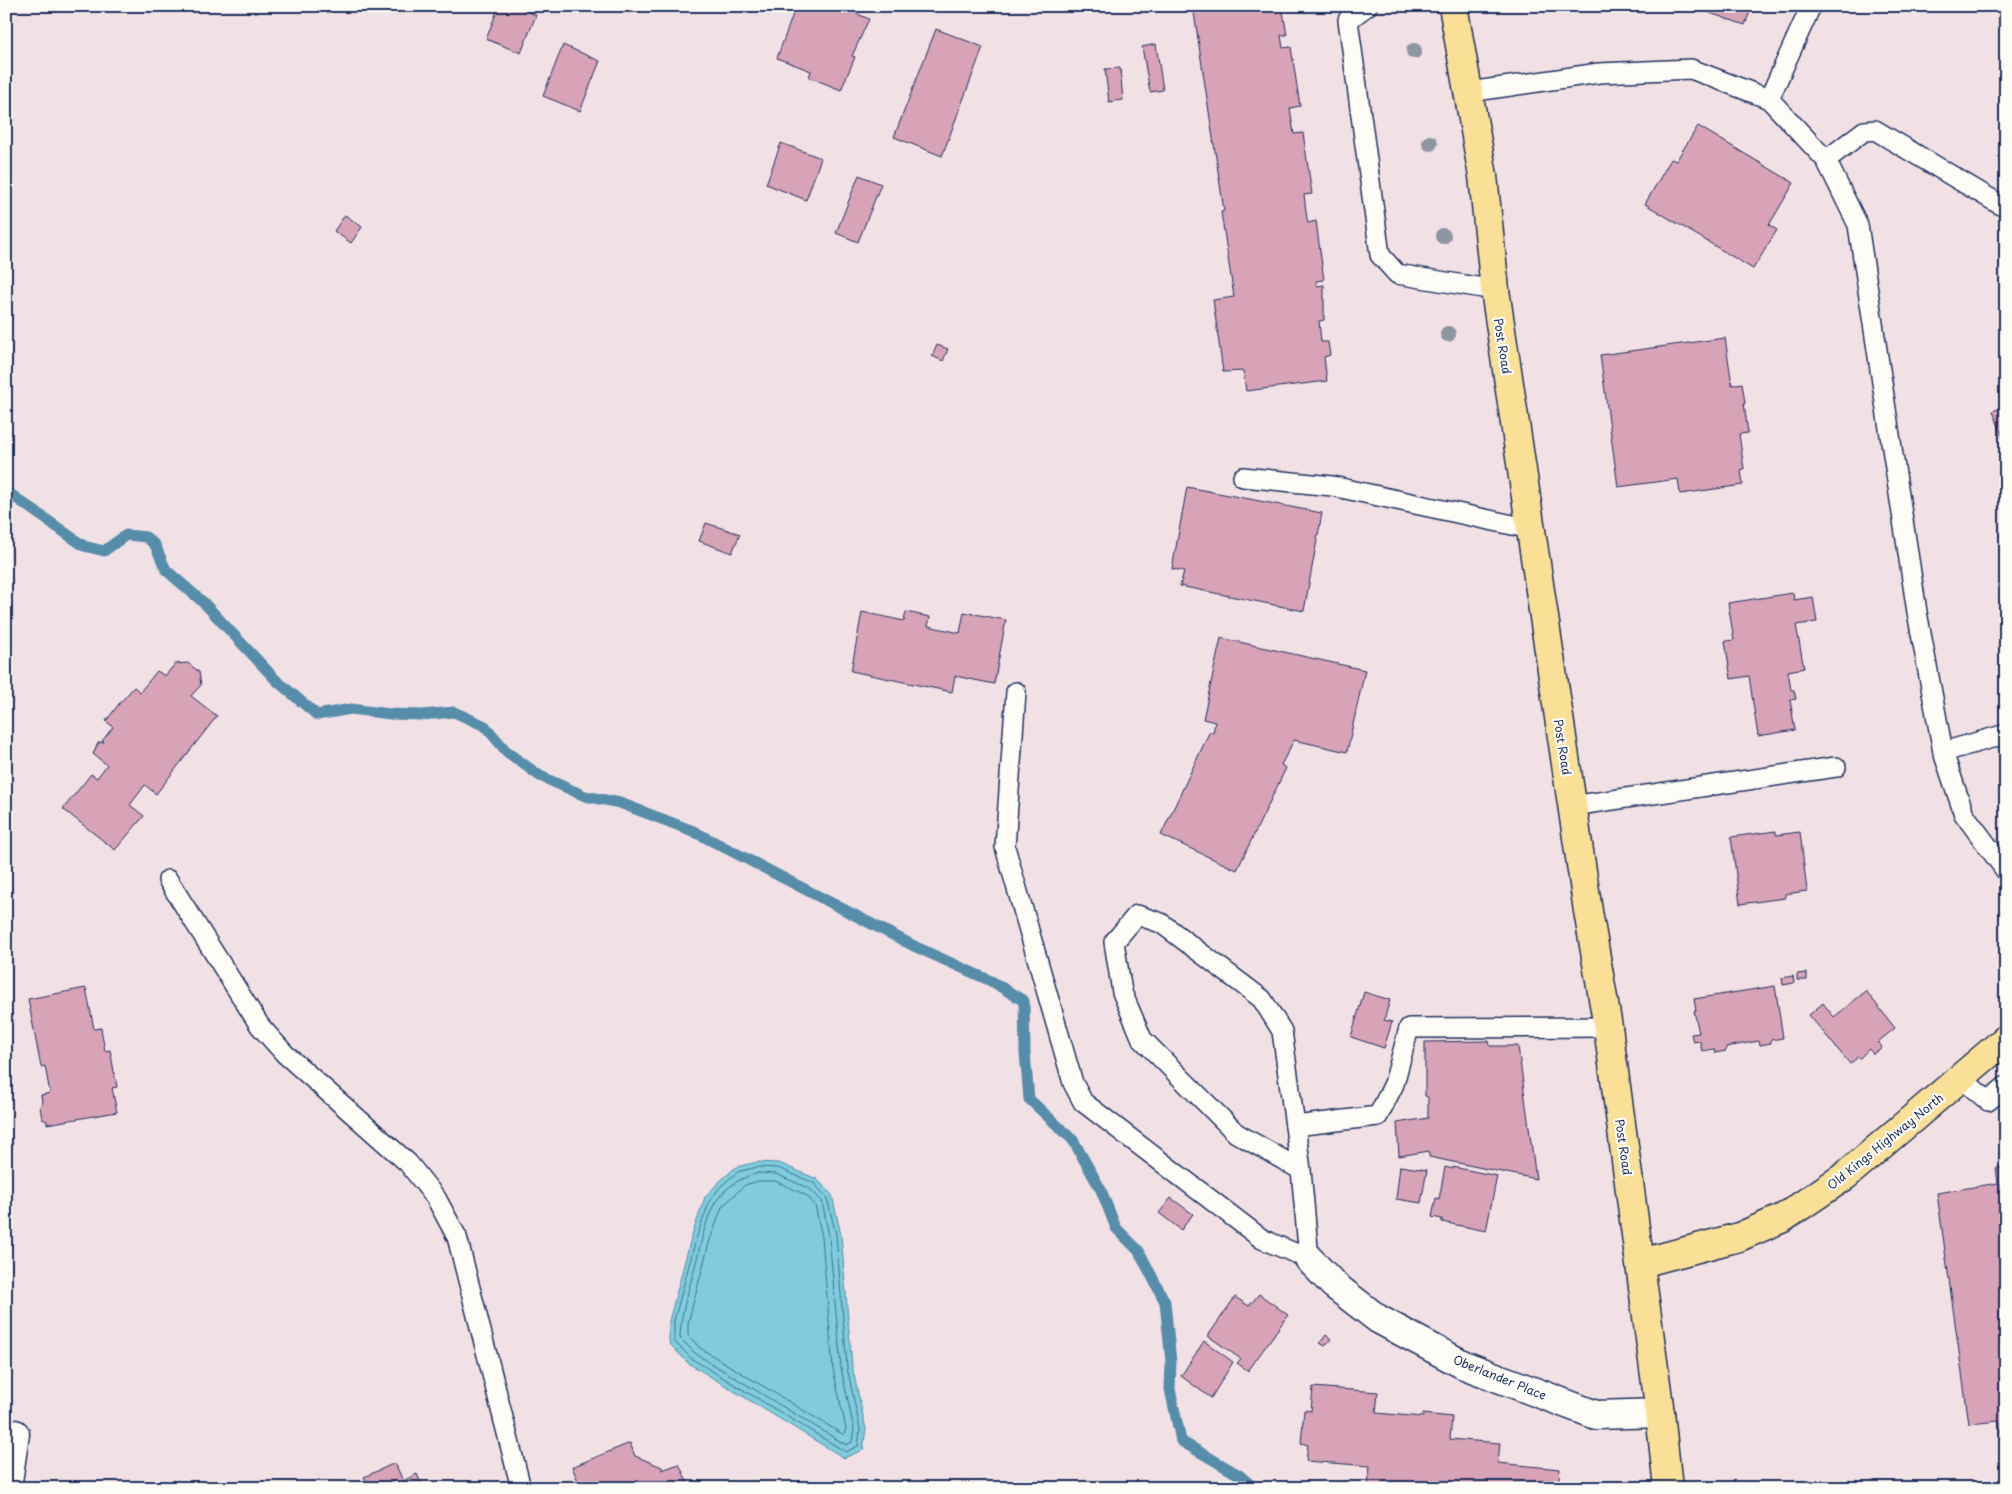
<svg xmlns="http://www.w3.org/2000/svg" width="2012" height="1494" font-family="'Playpen Sans',sans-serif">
<rect width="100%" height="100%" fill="#f2e1e4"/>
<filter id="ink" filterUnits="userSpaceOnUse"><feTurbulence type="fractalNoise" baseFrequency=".02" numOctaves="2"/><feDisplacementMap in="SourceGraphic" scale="10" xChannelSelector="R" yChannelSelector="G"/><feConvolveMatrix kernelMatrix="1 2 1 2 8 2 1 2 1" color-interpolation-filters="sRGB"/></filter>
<g filter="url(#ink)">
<polygon fill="#7eccdc" stroke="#568daa" points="757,1162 779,1163 817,1179 832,1195 841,1235 852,1366 866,1429 863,1450 844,1458 688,1363 669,1343 669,1321 691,1238 705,1197 719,1182 736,1167"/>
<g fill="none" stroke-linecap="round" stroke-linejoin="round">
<g stroke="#436e90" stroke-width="1">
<polygon points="758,1167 778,1168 814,1183 827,1198 836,1235 847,1367 860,1429 858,1446 846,1452 692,1359 674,1341 674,1321 696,1239 710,1200 722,1185 738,1172"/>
<path d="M759 1173 776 1174 810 1189 822 1201 829 1236 841 1368 854 1429 852 1442 846 1445 696 1354 680 1338C680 1313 690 1287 696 1263 701 1243 705 1221 715 1203 725 1187 741 1177 759 1173Z"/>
<polygon points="759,1181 775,1181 806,1195 815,1205 822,1237 833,1369 846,1429 844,1435 700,1348 688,1335 688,1323 709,1243 722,1207 745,1185"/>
</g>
<polyline stroke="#568daa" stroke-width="11" points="6,491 84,546 104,551 126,535 146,537 155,545 166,570 204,603 276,680 317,715 351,709 390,714 422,715 454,712 485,726 507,752 540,776 585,796 620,803 693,831 916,947 991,981 1024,1001 1025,1053 1029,1099 1073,1140 1101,1190 1116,1228 1139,1251 1165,1302 1171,1362 1170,1389 1181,1441 1239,1475 1254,1488"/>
</g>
<g fill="#d8a2b7" stroke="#1b2f5e">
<polygon points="499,6 515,6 536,15 521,53 486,39"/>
<polygon points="796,6 846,6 852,8 851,11 869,19 852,56 855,57 841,90 809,77 811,71 777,58"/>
<polygon points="1193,6 1282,6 1287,35 1281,35 1283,48 1291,47 1300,106 1290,108 1294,134 1303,133 1312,194 1304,195 1307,219 1308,223 1316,221 1324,280 1316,281 1317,286 1324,285 1324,320 1319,321 1321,342 1328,342 1330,355 1324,357 1327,381 1246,391 1243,371 1223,372 1213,300 1234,297 1221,212 1224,211"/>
<polygon points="1689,6 1752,6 1745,25"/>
<polygon points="936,29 983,47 942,156 894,137"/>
<polygon points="1156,44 1163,90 1150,92 1142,47"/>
<polygon points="563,45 600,61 580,111 543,96"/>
<polygon points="1120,68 1123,100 1109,102 1105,69"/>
<polygon points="1698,126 1794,183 1769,225 1777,230 1753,269 1645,204 1671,159 1676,161"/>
<polygon points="781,143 821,158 806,200 766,184"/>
<polygon points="859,175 881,184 858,242 836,233"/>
<polygon points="345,215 362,227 351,243 334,231"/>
<polygon points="1725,338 1732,385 1742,383 1745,403 1744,403 1748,433 1739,434 1744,469 1741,470 1743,485 1680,494 1678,479 1618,487 1600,355"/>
<polygon points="937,345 948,349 943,361 932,356"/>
<polygon points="2006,406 2006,446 1993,411"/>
<polygon points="1187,487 1322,513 1304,611 1180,586 1184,571 1172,569"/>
<polygon points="706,523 740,534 732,553 699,541"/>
<polygon points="1793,593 1794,600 1813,597 1817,622 1796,625 1804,668 1788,671 1791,690 1794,690 1796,699 1790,700 1795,730 1758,736 1749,676 1731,679 1725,641 1734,640 1728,603"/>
<polygon points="862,612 904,621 906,612 930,617 928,626 960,633 964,612 1006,620 994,684 955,676 952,692 851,671"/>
<polygon points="1221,638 1365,670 1347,752 1294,740 1281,765 1286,768 1237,870 1161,835 1210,731 1213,733 1215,722 1203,719"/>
<polygon points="188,663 199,672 201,685 191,696 217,716 156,794 145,785 130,805 144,816 115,850 63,809 91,774 97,778 107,765 93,754 98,743 104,742 102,741 113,727 106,721 119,704 134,687 140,692 157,671 165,676 175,664"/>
<polygon points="1776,831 1776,835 1800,832 1807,891 1785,894 1785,898 1740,904 1731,837"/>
<polygon points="1807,973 1807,980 1797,980 1797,974"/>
<polygon points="1793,976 1794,983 1783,985 1782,978"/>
<polygon points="1775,986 1783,1038 1771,1040 1771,1043 1760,1045 1759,1041 1726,1047 1726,1051 1715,1053 1714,1049 1702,1051 1700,1041 1693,1042 1691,1034 1699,1033 1694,1011 1696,1011 1694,999"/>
<polygon points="86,988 94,1029 101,1028 105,1051 110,1050 117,1087 112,1088 117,1112 47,1124 47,1121 42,1119 40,1107 42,1101 41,1095 50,1093 45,1066 41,1067 28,999"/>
<polygon points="1866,991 1895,1028 1878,1042 1882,1047 1873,1054 1869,1049 1860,1058 1858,1057 1850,1064 1809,1015 1823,1003 1834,1017"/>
<polygon points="1364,992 1390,1000 1384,1020 1392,1022 1384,1048 1351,1037"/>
<polygon points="1489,1041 1490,1046 1518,1046 1536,1179 1429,1157 1429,1151 1399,1156 1397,1123 1428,1118 1428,1097 1425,1096 1425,1042"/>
<polygon points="1400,1166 1427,1170 1421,1203 1396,1199"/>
<polygon points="1445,1167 1453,1169 1453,1167 1497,1176 1486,1231 1442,1222 1442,1219 1432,1217 1436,1198 1439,1199"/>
<polygon points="2006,1167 2006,1468 1999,1421 1969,1424 1937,1193 1998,1183 1996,1168"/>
<polygon points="1171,1198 1193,1214 1181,1230 1159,1213"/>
<polygon points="1259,1294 1288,1315 1248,1371 1237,1363 1241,1359 1208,1336 1235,1297 1249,1306"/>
<polygon points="1326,1335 1331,1339 1325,1346 1320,1343"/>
<polygon points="1204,1341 1233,1362 1211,1398 1181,1376"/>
<polygon points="1313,1387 1378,1392 1376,1413 1423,1417 1423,1414 1452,1417 1450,1439 1500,1443 1498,1463 1560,1469 1558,1488 1368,1486 1370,1466 1306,1461 1308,1445 1301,1443 1304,1410 1311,1411"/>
<polygon points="630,1443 635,1456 662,1467 662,1470 679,1464 690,1488 581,1488 572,1467"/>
<polygon points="395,1463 403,1481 417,1474 423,1488 370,1488 364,1477"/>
</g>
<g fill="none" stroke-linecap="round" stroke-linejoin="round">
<g stroke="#1b2f5e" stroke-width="22">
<g id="service">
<polyline points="1367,6 1348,20 1380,255 1397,274 1495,290"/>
<polyline points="1469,92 1599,73 1691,69 1769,99 1826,160 1858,225 1917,612 1943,752 1964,814 2006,871"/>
<polyline points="1769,99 1811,6"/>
<polyline points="1826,160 1864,131 1875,130 2006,208"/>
<polyline points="1243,477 1332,486 1531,529"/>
<polyline points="1016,692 1005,847 1073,1083 1083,1102 1262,1239 1309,1259 1301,1170 1282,1031 1262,999 1161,923 1137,915 1114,942 1122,992 1142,1039 1236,1133 1301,1170"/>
<polyline points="1943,752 2006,734"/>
<polyline points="1572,806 1836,767"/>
<polyline points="168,880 260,1026 285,1054 408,1163 436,1198 457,1237 521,1488"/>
<polyline points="1961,1078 1988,1101 2006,1086"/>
<polyline points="1295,1126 1378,1116 1394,1084 1409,1028 1608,1027"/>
</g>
</g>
<g stroke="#1b2f5e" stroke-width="31">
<g id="minor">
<polyline points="1309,1259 1334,1285 1378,1319 1464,1365 1596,1415 1660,1413"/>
<polyline points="7,1488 15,1434"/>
</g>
</g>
<g stroke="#1b2f5e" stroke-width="31">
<g id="primary">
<polyline points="1453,6 1483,176 1495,290 1588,911 1608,1027 1660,1413 1668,1488"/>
<polyline points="1641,1263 1739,1237 1783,1218 1845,1176 2006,1039"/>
</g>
</g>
<use href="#service" stroke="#fdfcf7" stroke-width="19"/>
<use href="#minor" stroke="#fdfcf7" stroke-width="28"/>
<use href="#primary" stroke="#fadf96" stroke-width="28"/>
</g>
<g fill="#8e96a3">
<circle cx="1414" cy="51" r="8"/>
<circle cx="1430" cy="143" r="8"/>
<circle cx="1443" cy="236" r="8"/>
<circle cx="1448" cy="334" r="8"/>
</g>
</g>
<g text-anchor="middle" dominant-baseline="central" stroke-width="4.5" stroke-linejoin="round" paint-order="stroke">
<g font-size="12" fill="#1b2f5e" stroke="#fdfcf7">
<text transform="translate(1503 346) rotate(81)">Post Road</text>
<text transform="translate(1563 747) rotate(81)">Post Road</text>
<text transform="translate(1885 1141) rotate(-39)">Old Kings Highway North</text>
<text transform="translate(1624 1147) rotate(82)">Post Road</text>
<text transform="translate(1500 1377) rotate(22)">Oberlander Place</text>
</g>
</g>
<rect width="2012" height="1494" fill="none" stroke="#fdfcf7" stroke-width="25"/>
<rect x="12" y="12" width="1987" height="1469" fill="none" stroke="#1b2f5e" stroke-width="2" filter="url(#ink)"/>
</svg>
